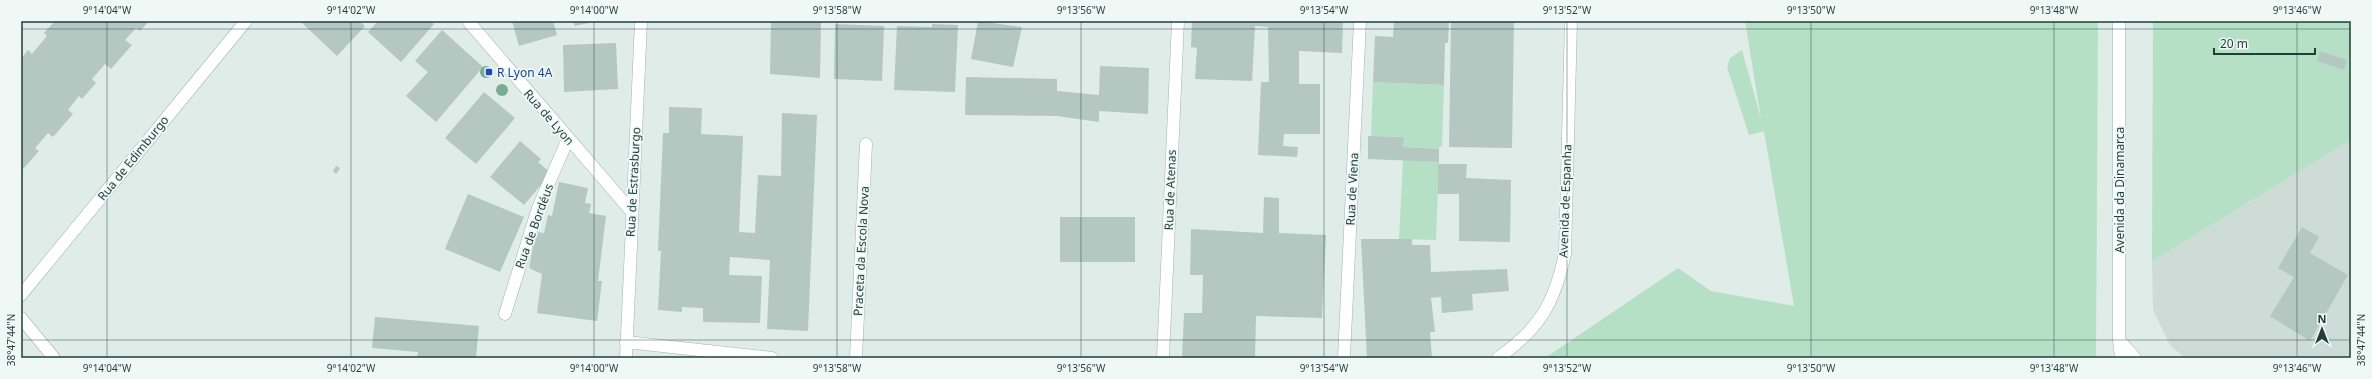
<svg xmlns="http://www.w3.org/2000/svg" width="2372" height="379" font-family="'Noto Sans',sans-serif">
<rect width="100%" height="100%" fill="#dfece8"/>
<polygon fill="#cddcd7" points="2351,140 2351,358 2185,358 2170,345 2153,310 2152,261"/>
<g fill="#b6e0c5">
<polygon points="1745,21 2098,21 2096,358 1545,358 1678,268 1711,291 1794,306 1764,131 1749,135 1727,67 1730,58 1742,50 1761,119"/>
<polygon points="2153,21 2351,21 2351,140 2152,261"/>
<polygon points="1373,82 1444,85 1442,146 1439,147 1439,149 1403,147 1404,137 1371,136"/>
<polygon points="1403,160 1439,162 1436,240 1399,239"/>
</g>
<g fill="#b4c7c1">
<polygon points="55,21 149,21 140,31 136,28 125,40 132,45 111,69 105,64 92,79 96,83 82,99 79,96 68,110 73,114 53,137 48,133 35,148 39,151 23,169 21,168 21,59 28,50 32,54 47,36 44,33"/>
<polygon points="300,21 359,21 365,26 337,56"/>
<polygon points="378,21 430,21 434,24 401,62 368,32"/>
<polygon points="512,21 553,21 557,35 519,46"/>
<polygon points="573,21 592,21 593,22 575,26"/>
<polygon points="771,21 821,21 820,78 770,74"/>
<polygon points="978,21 1022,27 1013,67 971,59"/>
<polygon points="1192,21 1343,21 1342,53 1299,51 1299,84 1320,84 1320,134 1284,134 1283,146 1298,147 1297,157 1258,155 1261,82 1269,82 1268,27 1255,26 1252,81 1195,79 1197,48 1191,47"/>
<polygon points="1394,21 1449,21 1448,43 1445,43 1444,85 1373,82 1375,36 1393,37"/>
<polygon points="1451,21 1514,21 1512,148 1449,147"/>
<polygon points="835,24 884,26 882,81 834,79"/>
<polygon points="932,24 958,25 955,92 894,90 897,26 932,27"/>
<polygon points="442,30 483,67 436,122 406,96 428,72 415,61"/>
<polygon points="616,43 618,89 564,92 563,45"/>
<polygon points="2320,51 2347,60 2344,70 2317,61"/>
<polygon points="1100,66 1149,68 1148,114 1099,111 1099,122 1057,116 965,115 966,77 1057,79 1057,91 1099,95"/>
<polygon points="484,92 515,118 476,164 445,138"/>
<polygon points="669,107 702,108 701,134 743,136 739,232 755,233 758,175 781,176 782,113 817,115 808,331 767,329 770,260 730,257 729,275 762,276 760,323 703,322 703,308 682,307 682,312 658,310 661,251 658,251 663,133 669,133"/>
<polygon points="1368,136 1404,137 1403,147 1439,149 1439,162 1368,159"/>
<polygon points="520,141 541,159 538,162 551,173 524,205 490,177"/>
<polygon points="1438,164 1467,164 1466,178 1511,180 1510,242 1459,241 1459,194 1438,194"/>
<polygon points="336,166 340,168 336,174 333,171"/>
<polygon points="559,182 588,188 585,203 591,204 589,213 606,216 598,281 602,281 597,321 537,313 542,274 529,268 536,232 544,233 548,215 552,216"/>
<polygon points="468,194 524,217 500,272 445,249"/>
<polygon points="1264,197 1279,198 1279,233 1326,235 1322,318 1256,316 1255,358 1182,358 1184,313 1202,313 1203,275 1190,275 1191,229 1263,233"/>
<rect x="1060" y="217" width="75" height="45"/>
<polygon points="2302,227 2319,237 2310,253 2348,275 2310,341 2270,316 2294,277 2278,268"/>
<polygon points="1361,239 1412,239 1412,245 1430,245 1431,272 1507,269 1509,291 1472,294 1473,310 1442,313 1441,297 1431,298 1435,332 1430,332 1432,358 1367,358"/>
<polygon points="375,317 479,326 476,357 417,358 418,352 372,348"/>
</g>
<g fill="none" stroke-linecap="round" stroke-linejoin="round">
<g stroke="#a2b4b0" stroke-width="13">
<g id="minor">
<polyline points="468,21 632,212"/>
<polyline points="21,295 246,21"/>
<polyline points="505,314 538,208 568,139"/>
<polyline points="626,342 772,358"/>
<polyline points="626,358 641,21"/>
<polyline points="856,358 866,144"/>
<polyline points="1163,358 1178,21"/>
<polyline points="1344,358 1360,21"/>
<path d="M1498 358C1540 328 1554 304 1565 254L1571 21"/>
</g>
</g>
<g stroke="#a2b4b0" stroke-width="13">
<polyline id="tertiary" points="21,318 54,358"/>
</g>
<g stroke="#9db9b2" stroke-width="13">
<g id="secondary">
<polyline points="2119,21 2119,340 2121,358"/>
<polyline points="2119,340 2135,358"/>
</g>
</g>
<use href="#minor" stroke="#fff" stroke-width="12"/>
<use href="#tertiary" stroke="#fff" stroke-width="12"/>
<use href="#secondary" stroke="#fff" stroke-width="12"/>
</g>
<g fill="#79ad93">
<circle cx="486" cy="72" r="6"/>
<circle cx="502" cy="90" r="6"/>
</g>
<path fill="none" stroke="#1f3e39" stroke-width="1" stroke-opacity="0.45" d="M107 21V358M351 21V358M594 21V358M837 21V358M1081 21V358M1324 21V358M1567 21V358M1811 21V358M2054 21V358M2297 21V358M21 29H2351M21 340H2351"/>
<rect fill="#1a4fb4" stroke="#f0f8f5" stroke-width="1.5" x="485" y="68" width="8" height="8" rx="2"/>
<g text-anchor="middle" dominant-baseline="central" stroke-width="3.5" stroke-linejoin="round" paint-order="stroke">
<g font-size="12" fill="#164399" stroke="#f0f8f5" text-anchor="start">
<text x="497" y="72">R Lyon 4A</text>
</g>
<g font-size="12" fill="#1f3e39" stroke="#f0f8f5">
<text transform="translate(549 117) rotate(49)">Rua de Lyon</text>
<text transform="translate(133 158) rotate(-51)">Rua de Edimburgo</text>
<text transform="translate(633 182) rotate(-87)">Rua de Estrasburgo</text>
<text transform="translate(1352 189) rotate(-87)">Rua de Viena</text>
<text transform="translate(1170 190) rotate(-88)">Rua de Atenas</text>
<text transform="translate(2119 190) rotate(-90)">Avenida da Dinamarca</text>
<text transform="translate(1565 201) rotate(-88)">Avenida de Espanha</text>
<text transform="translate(534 226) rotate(-70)">Rua de Bordéus</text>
<text transform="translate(861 251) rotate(-87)">Praceta da Escola Nova</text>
</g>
</g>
<rect width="2372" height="379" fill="none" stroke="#f0f8f5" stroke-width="44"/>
<g transform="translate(2322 329)" stroke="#f0f8f5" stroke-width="3" paint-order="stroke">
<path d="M0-3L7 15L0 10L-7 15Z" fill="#1f3e39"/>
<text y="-6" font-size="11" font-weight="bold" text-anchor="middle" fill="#1f3e39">N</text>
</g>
<path d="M2214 48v6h101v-6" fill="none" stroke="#1f3e39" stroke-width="2"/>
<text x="2220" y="48" font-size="12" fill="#1f3e39" stroke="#f0f8f5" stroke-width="3" paint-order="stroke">20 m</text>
<rect x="22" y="22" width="2328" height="335" fill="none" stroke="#1f3e39" stroke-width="1.5"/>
<g font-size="10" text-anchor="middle" fill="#1f3e39">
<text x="107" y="14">9°14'04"W</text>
<text x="351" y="14">9°14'02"W</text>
<text x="594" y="14">9°14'00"W</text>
<text x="837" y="14">9°13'58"W</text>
<text x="1081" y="14">9°13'56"W</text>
<text x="1324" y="14">9°13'54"W</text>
<text x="1567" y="14">9°13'52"W</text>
<text x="1811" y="14">9°13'50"W</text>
<text x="2054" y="14">9°13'48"W</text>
<text x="2297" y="14">9°13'46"W</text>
<text transform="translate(11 340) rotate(-90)" y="4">38°47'44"N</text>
<text transform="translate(2361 340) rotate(-90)" y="4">38°47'44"N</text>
<text x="107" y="372">9°14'04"W</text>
<text x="351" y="372">9°14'02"W</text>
<text x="594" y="372">9°14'00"W</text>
<text x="837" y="372">9°13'58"W</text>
<text x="1081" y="372">9°13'56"W</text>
<text x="1324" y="372">9°13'54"W</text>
<text x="1567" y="372">9°13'52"W</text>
<text x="1811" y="372">9°13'50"W</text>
<text x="2054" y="372">9°13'48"W</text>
<text x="2297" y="372">9°13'46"W</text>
</g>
</svg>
